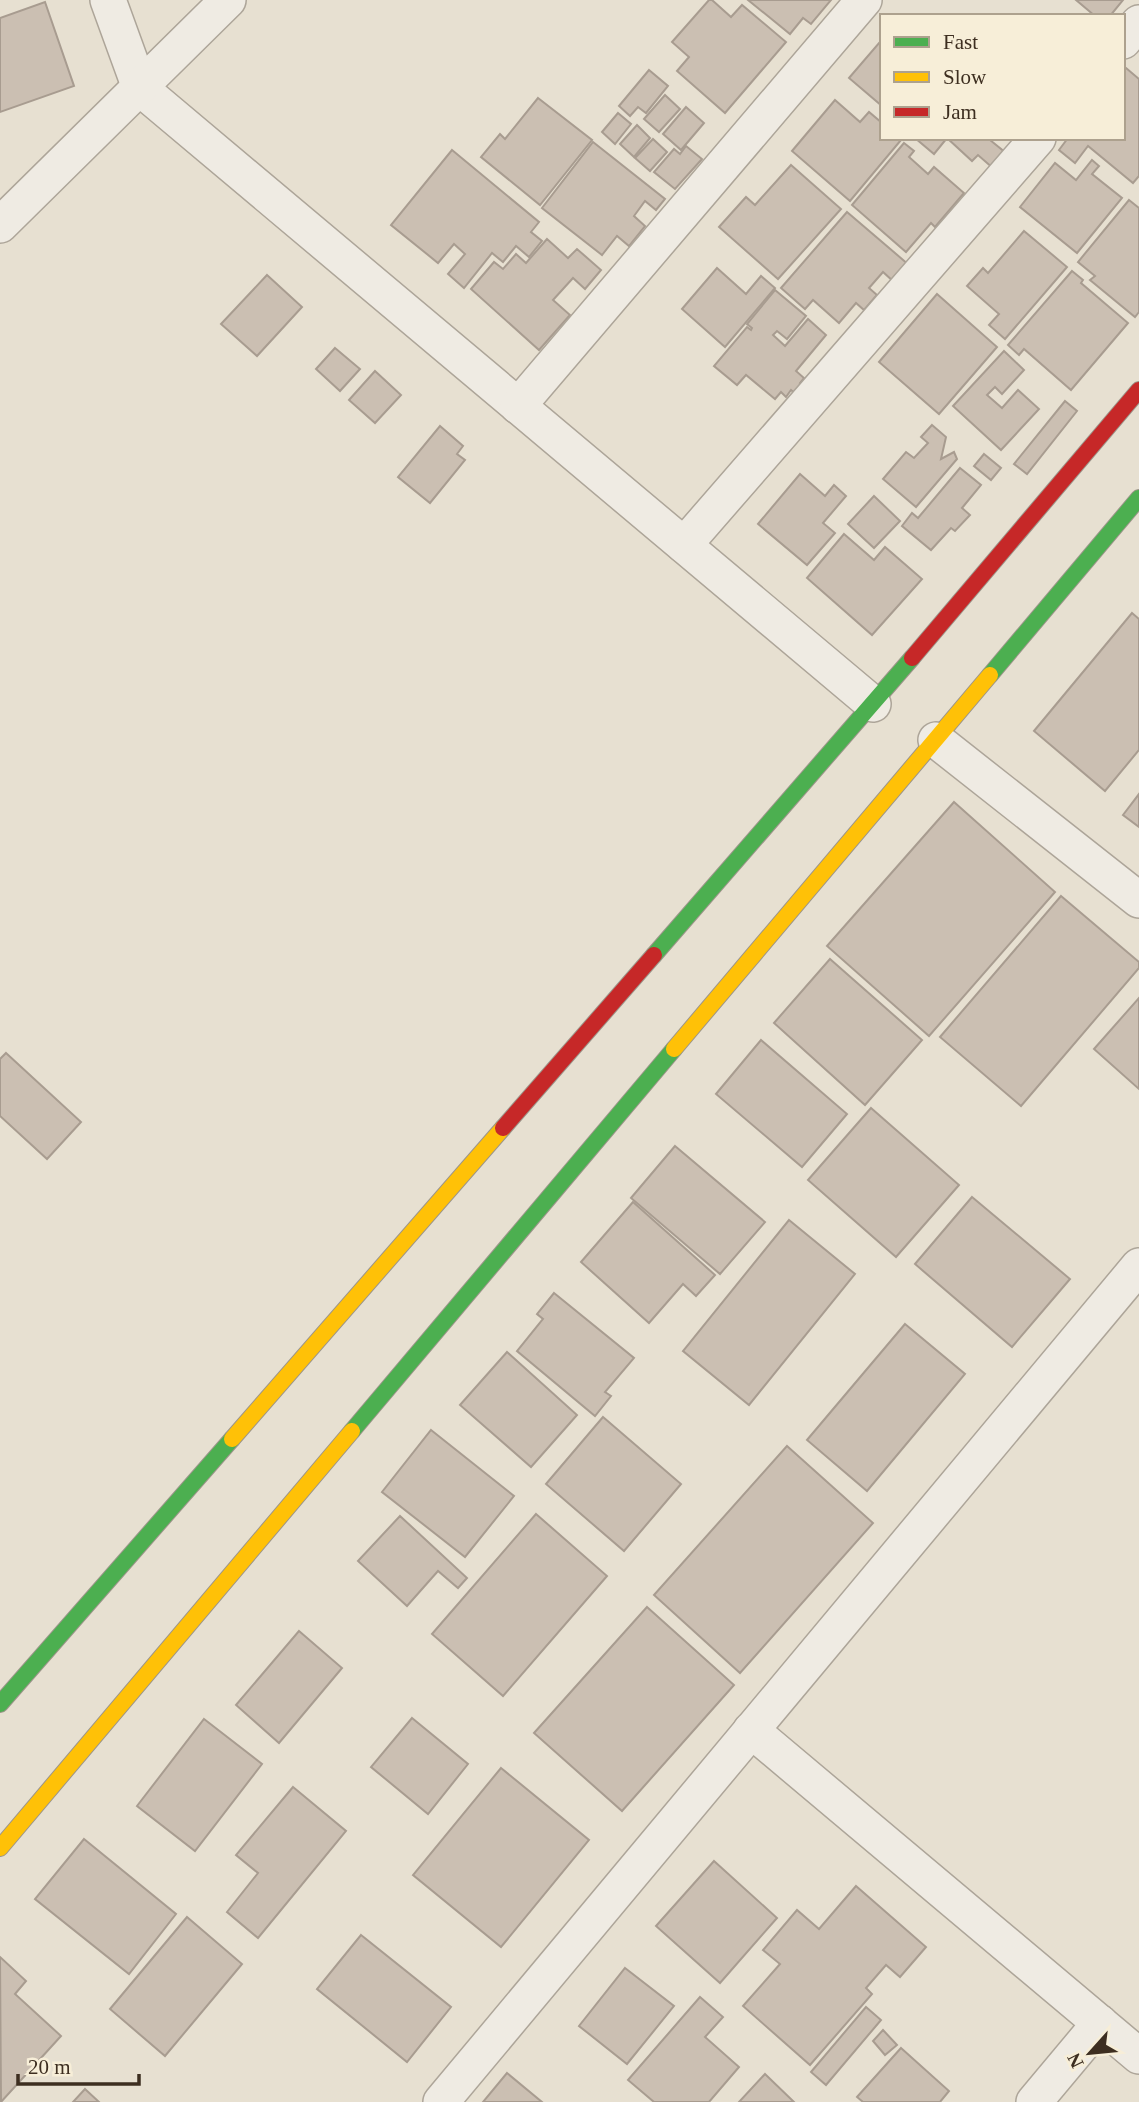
<svg xmlns="http://www.w3.org/2000/svg" width="1139" height="2102" font-family="'Times New Roman',serif">
<rect width="100%" height="100%" fill="#e7e0d1"/>
<g fill="#cbbfb2" stroke="#a89c90" stroke-width="2">
<polygon points="709,0 712,0 731,17 742,5 786,42 725,113 677,71 689,57 672,42"/>
<polygon points="748,0 831,0 811,24 803,18 790,34"/>
<polygon points="1076,0 1123,0 1110,16 1095,16"/>
<polygon points="45,2 74,86 0,112 0,18"/>
<polygon points="879,43 882,45 882,106 849,78"/>
<polygon points="1126,68 1139,79 1139,176 1133,183 1088,146 1075,163 1059,150 1068,138 1123,138 1123,71"/>
<polygon points="649,70 668,86 646,113 638,107 630,116 619,106"/>
<polygon points="665,95 680,109 659,132 644,119"/>
<polygon points="538,98 592,140 540,205 481,157 500,134 505,139"/>
<polygon points="835,100 860,122 869,112 882,123 882,138 899,138 901,140 850,201 792,151"/>
<polygon points="686,107 704,123 681,150 663,134"/>
<polygon points="618,113 631,124 615,144 602,132"/>
<polygon points="637,125 650,138 634,157 620,144"/>
<polygon points="915,138 992,138 990,140 1006,153 994,169 978,155 972,161 947,138 934,154"/>
<polygon points="653,139 667,152 650,171 635,158"/>
<polygon points="593,142 665,199 656,210 645,201 634,216 645,226 629,246 617,236 602,255 542,208"/>
<polygon points="904,143 914,151 909,157 928,174 934,167 964,193 935,227 931,223 906,252 852,205"/>
<polygon points="686,146 702,159 675,189 654,172 674,149 680,154"/>
<polygon points="452,150 539,222 531,232 542,241 529,257 516,246 503,262 492,253 464,288 448,274 465,254 454,244 438,263 391,225"/>
<polygon points="1092,160 1099,166 1092,174 1122,198 1077,253 1020,207 1055,163 1076,180"/>
<polygon points="791,165 841,209 778,279 719,227 746,197 755,205"/>
<polygon points="1129,200 1139,208 1139,312 1135,317 1090,280 1095,276 1078,262"/>
<polygon points="847,212 909,265 894,282 883,272 869,288 877,295 864,310 856,303 839,323 813,300 805,309 781,288"/>
<polygon points="1024,231 1067,267 1005,339 989,325 999,314 967,286 983,268 988,273"/>
<polygon points="547,239 568,258 577,249 601,270 585,289 573,278 553,300 570,315 539,350 471,289 494,262 503,269 516,254 526,263"/>
<polygon points="717,268 746,294 761,276 775,288 725,347 682,309"/>
<polygon points="1072,271 1083,280 1081,283 1128,323 1071,390 1024,349 1019,355 1008,345"/>
<polygon points="267,275 302,307 257,356 221,324"/>
<polygon points="775,290 806,316 787,339 777,331 773,335 785,346 808,319 826,335 796,371 804,378 800,383 805,387 798,396 791,390 786,397 781,392 775,399 746,375 737,385 714,366 747,327 751,330 752,328 747,324"/>
<polygon points="937,294 997,347 939,414 879,362"/>
<polygon points="335,348 360,369 340,391 316,369"/>
<polygon points="1004,351 1024,370 1002,394 995,387 987,395 1002,408 1018,390 1039,409 1001,450 953,406"/>
<polygon points="375,371 401,395 375,423 349,400"/>
<polygon points="1065,401 1077,411 1027,474 1014,464"/>
<polygon points="932,425 946,437 941,459 954,452 957,459 916,507 883,479 906,452 914,458 928,443 921,437"/>
<polygon points="440,426 463,446 457,454 465,460 430,503 398,477"/>
<polygon points="984,454 1001,468 991,480 974,466"/>
<polygon points="960,468 981,485 962,508 970,515 955,531 951,528 931,550 902,526 912,513 918,518"/>
<polygon points="800,474 825,496 834,485 846,496 823,523 835,533 807,565 758,524"/>
<polygon points="874,496 900,521 874,548 848,524"/>
<polygon points="844,534 874,560 885,547 922,579 872,635 807,578"/>
<polygon points="1132,613 1139,619 1139,750 1105,791 1034,731"/>
<polygon points="1139,794 1139,827 1123,815"/>
<polygon points="954,802 1055,892 929,1036 827,946"/>
<polygon points="1061,896 1139,962 1139,968 1021,1106 940,1037"/>
<polygon points="830,959 922,1040 865,1105 774,1023"/>
<polygon points="1139,998 1139,1089 1094,1049"/>
<polygon points="761,1040 847,1114 802,1167 716,1094"/>
<polygon points="6,1053 81,1122 47,1159 0,1116 0,1059"/>
<polygon points="871,1108 959,1185 896,1257 808,1180"/>
<polygon points="675,1146 765,1222 720,1274 631,1198"/>
<polygon points="972,1197 1070,1279 1012,1347 915,1264"/>
<polygon points="633,1202 715,1275 696,1296 683,1284 649,1323 581,1262"/>
<polygon points="789,1220 855,1274 749,1405 683,1351"/>
<polygon points="554,1293 634,1358 605,1392 611,1396 595,1416 517,1351 543,1319 537,1314"/>
<polygon points="905,1324 965,1374 867,1491 807,1440"/>
<polygon points="507,1352 577,1415 531,1467 460,1405"/>
<polygon points="603,1417 681,1484 624,1551 546,1484"/>
<polygon points="431,1430 514,1496 465,1557 382,1492"/>
<polygon points="787,1446 873,1523 740,1673 654,1595"/>
<polygon points="536,1514 607,1576 503,1696 432,1634"/>
<polygon points="400,1516 467,1578 458,1588 438,1571 407,1606 358,1561"/>
<polygon points="647,1607 734,1685 622,1811 534,1733"/>
<polygon points="299,1631 342,1668 279,1743 236,1705"/>
<polygon points="412,1718 468,1764 428,1814 371,1767"/>
<polygon points="204,1719 262,1764 195,1851 137,1806"/>
<polygon points="501,1768 589,1840 501,1947 413,1875"/>
<polygon points="293,1787 346,1831 258,1938 227,1912 258,1873 236,1855"/>
<polygon points="84,1839 176,1914 129,1974 35,1899"/>
<polygon points="714,1861 777,1918 720,1983 656,1926"/>
<polygon points="856,1886 926,1947 900,1977 886,1965 866,1988 872,1994 810,2065 743,2006 780,1964 763,1950 797,1910 819,1929"/>
<polygon points="187,1917 242,1964 165,2056 110,2009"/>
<polygon points="361,1935 451,2007 407,2062 317,1989"/>
<polygon points="0,1957 26,1981 15,1994 61,2036 1,2102"/>
<polygon points="625,1968 674,2006 627,2064 579,2026"/>
<polygon points="700,1997 723,2017 705,2037 739,2067 709,2102 654,2102 628,2080"/>
<polygon points="866,2007 881,2020 826,2085 811,2072"/>
<polygon points="883,2030 897,2045 885,2055 873,2041"/>
<polygon points="901,2048 949,2091 940,2102 863,2102 857,2097"/>
<polygon points="507,2073 542,2102 483,2102"/>
<polygon points="765,2074 794,2102 739,2102"/>
<polygon points="85,2089 99,2102 73,2102"/>
</g>
<g fill="none" stroke-linecap="round" stroke-linejoin="round">
<g stroke="#ada599" stroke-width="38">
<g id="street">
<polyline points="108,0 140,88 873,704"/>
<polyline points="1123,41 1139,23"/>
<polyline points="0,225 228,0"/>
<polyline points="518,406 864,0"/>
<polyline points="684,545 1038,138"/>
<polyline points="936,740 1139,900"/>
<polyline points="751,1730 1139,2056"/>
<polyline points="441,2102 1139,1266"/>
<polyline points="1034,2102 1100,2023"/>
</g>
</g>
<g stroke="#9c958a" stroke-width="18">
<g id="fast">
<polyline points="990,675 1139,498"/>
<polyline points="654,955 912,658"/>
<polyline points="352,1431 674,1049"/>
<polyline points="0,1704 232,1439"/>
</g>
</g>
<g stroke="#9c958a" stroke-width="18">
<g id="slow">
<polyline points="674,1049 990,675"/>
<polyline points="232,1439 503,1128"/>
<polyline points="0,1848 352,1431"/>
</g>
</g>
<g stroke="#9c958a" stroke-width="18">
<g id="jam">
<polyline points="912,658 1139,390"/>
<polyline points="503,1128 654,955"/>
</g>
</g>
<use href="#street" stroke="#efebe3" stroke-width="35"/>
<use href="#fast" stroke="#4caf50" stroke-width="16"/>
<use href="#slow" stroke="#ffc107" stroke-width="16"/>
<use href="#jam" stroke="#c62828" stroke-width="16"/>
</g>
<rect x="880" y="14" width="245" height="126" fill="#f7eed8" stroke="#ada18e" stroke-width="2"/>
<rect x="894" y="37" width="35" height="10" fill="#4caf50" stroke="#ada18e" stroke-width="2"/>
<text x="943" y="49" font-size="21" fill="#3d2e20">Fast</text>
<rect x="894" y="72" width="35" height="10" fill="#ffc107" stroke="#ada18e" stroke-width="2"/>
<text x="943" y="84" font-size="21" fill="#3d2e20">Slow</text>
<rect x="894" y="107" width="35" height="10" fill="#c62828" stroke="#ada18e" stroke-width="2"/>
<text x="943" y="119" font-size="21" fill="#3d2e20">Jam</text>
<g transform="translate(1090 2053) rotate(243)" stroke="#f7eed8" stroke-width="5" paint-order="stroke">
<path d="M0-5L12 26L0 18L-12 26Z" fill="#3d2e20"/>
<text y="-10" font-size="19" font-weight="bold" text-anchor="middle" fill="#3d2e20">N</text>
</g>
<path d="M18 2074v10h121v-10" fill="none" stroke="#3d2e20" stroke-width="3.5"/>
<text x="28" y="2074" font-size="21" fill="#3d2e20" stroke="#f7eed8" stroke-width="5" paint-order="stroke">20 m</text>
</svg>
